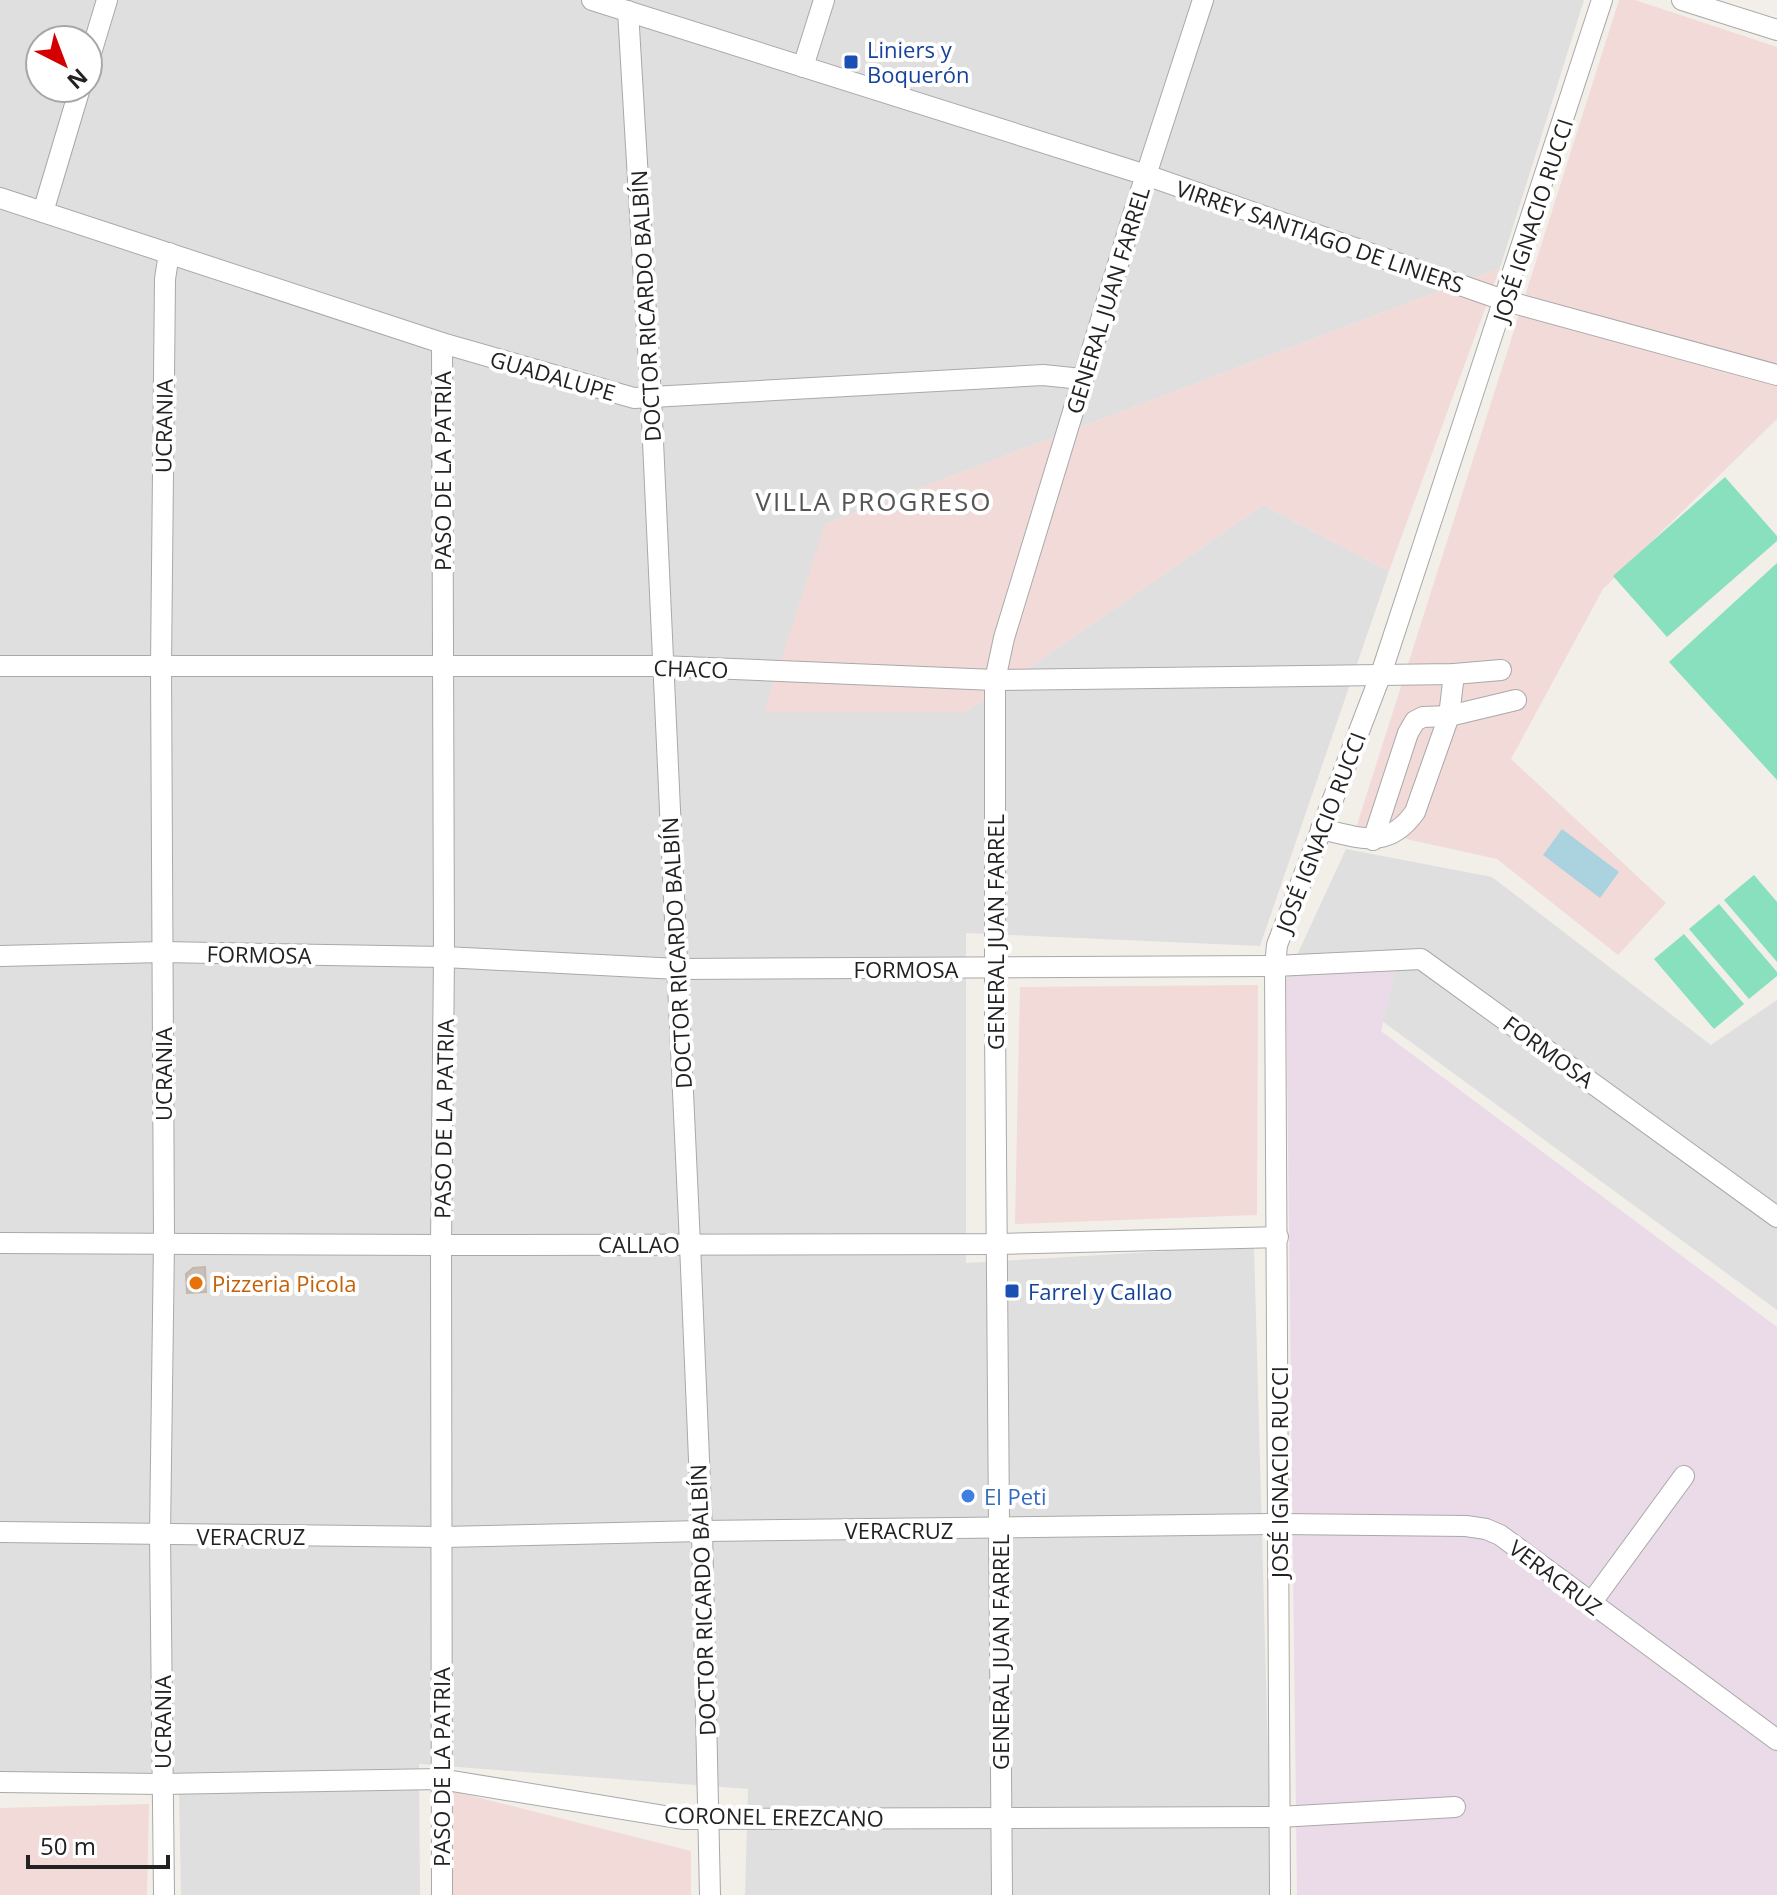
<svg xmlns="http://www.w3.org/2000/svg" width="1777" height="1895" font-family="'Open Sans',sans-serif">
<rect width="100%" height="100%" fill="#f2efe9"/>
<g fill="#e0dfdf" fill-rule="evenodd">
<path d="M0 0H1584L1500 268 825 524 966 712 1263 505 1389 571 1260 946 966 933V1263L1254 1246 1272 1895H745L748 1789 419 1764 420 1895H181L179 1791 0 1793ZM40 40H88V88H40Z"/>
<polygon points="1346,849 1492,877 1711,1045 1777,1000 1777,1310 1382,1021 1396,965 1286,979"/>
</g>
<g fill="#f2dad9">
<polygon points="1619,0 1635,0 1777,47 1777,362 1774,366 1777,378 1777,419 1603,589 1511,759 1666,903 1618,955 1497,859 1356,828"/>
<polygon points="1500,268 1389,571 1263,505 966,712 764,712 825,524"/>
<polygon points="1258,985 1257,1215 1015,1224 1020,987"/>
<polygon points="440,1788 691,1851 691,1895 447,1895"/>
<polygon points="149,1804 147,1895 0,1895 0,1808"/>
</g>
<polygon fill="#ebdbe8" points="1397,965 1381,1031 1777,1327 1777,1895 1297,1895 1286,979"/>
<g fill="#88e0be">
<polygon points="1725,477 1777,536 1777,541 1667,637 1613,576"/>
<polygon points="1777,563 1777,780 1669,662"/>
<polygon points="1754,875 1777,902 1777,962 1724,900"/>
<polygon points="1719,904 1777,972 1777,976 1749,999 1689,929"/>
<polygon points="1684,934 1744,1004 1714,1029 1654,959"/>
</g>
<polygon fill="#aad3df" points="1562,829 1619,872 1600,898 1543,855"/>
<polygon fill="#c7bfb8" stroke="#c4b6ab" stroke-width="2" points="205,1267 206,1292 187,1293 186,1274 193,1268"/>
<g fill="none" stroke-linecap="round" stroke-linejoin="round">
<g stroke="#a9a9a9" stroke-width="22">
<g id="minor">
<polyline points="592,0 1146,175 1506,301 1777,375"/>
<polyline points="1682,0 1777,30"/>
<polyline points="628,11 651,398 690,1244 702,1531 710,1895"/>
<polyline points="88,63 107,0"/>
<polyline points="803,67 824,0"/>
<polyline points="0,198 442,343 634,398 1043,375 1082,379"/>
<polyline points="43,212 80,88"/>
<polyline points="0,666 661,666 995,680 1454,674 1501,670"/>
<path d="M1321 829C1361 838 1388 850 1415 812L1449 716 1454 674"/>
<polyline points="1373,840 1408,733 1415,721 1423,717 1449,716 1516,700"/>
<polyline points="0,956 162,952 444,957 678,969 1275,966 1421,959 1777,1217"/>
<polyline points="0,1243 441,1245 998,1244 1278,1237"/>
<polyline points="0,1532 443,1537 702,1531 1280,1524 1466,1526 1486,1529 1500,1535 1777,1740"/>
<polyline points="1591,1603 1684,1476"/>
<polyline points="0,1782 162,1784 440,1779 683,1819 1279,1817 1455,1807"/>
<polyline points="164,1895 160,1535 164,1242 161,666 165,279 169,253"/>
<polyline points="442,1895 441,1245 444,957 442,343"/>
<polyline points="1002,1895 995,1026 995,680 1004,638 1133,215 1203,0"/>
<polyline points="1280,1895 1275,966 1277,945 1381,674 1602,0"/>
</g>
</g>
<use href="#minor" stroke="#fff" stroke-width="20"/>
</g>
<g fill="#1a4fb4" stroke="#fff" stroke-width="3">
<rect x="843" y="54" width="16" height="16" rx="4"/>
<rect x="1004" y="1283" width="16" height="16" rx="4"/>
</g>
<circle fill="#e8710a" stroke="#fff" stroke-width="3" cx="196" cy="1283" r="8"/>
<circle fill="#3f7fe0" stroke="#fff" stroke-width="3" cx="968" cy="1496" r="8"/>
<g text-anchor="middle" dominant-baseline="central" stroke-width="8" stroke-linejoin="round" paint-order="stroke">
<g font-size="22" fill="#164399" stroke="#fff" text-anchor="start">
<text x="867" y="49">Liniers y<tspan x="867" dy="25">Boquerón</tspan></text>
<text x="1028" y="1291">Farrel y Callao</text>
</g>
<g font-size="22" fill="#222" stroke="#fff">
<text transform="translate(1532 220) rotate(-72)">JOSÉ IGNACIO RUCCI</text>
<text transform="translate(1320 236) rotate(19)">VIRREY SANTIAGO DE LINIERS</text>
<text transform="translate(1107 300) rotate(-73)">GENERAL JUAN FARREL</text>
<text transform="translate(645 306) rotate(-93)">DOCTOR RICARDO BALBÍN</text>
<text transform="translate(553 375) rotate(16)">GUADALUPE</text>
<text transform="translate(163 426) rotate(-89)">UCRANIA</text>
<text transform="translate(442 471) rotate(-90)">PASO DE LA PATRIA</text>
<text transform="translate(691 668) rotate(2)">CHACO</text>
<text transform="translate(1320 832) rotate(-69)">JOSÉ IGNACIO RUCCI</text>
<text transform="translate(995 932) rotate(-90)">GENERAL JUAN FARREL</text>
<text transform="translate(676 953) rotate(-93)">DOCTOR RICARDO BALBÍN</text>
<text transform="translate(259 954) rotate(1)">FORMOSA</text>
<text x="906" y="969">FORMOSA</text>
<text transform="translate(1549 1051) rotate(36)">FORMOSA</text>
<text transform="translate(163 1074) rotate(-90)">UCRANIA</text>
<text transform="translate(443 1119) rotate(-89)">PASO DE LA PATRIA</text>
<text x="639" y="1244">CALLAO</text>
<text transform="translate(1279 1472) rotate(-90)">JOSÉ IGNACIO RUCCI</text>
<text x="899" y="1530">VERACRUZ</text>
<text x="251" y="1536">VERACRUZ</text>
<text transform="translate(1556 1577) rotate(37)">VERACRUZ</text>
<text transform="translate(702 1600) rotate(-92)">DOCTOR RICARDO BALBÍN</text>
<text transform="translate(1000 1652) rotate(-90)">GENERAL JUAN FARREL</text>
<text transform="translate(162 1722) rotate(-90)">UCRANIA</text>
<text transform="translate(441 1767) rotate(-90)">PASO DE LA PATRIA</text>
<text transform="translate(774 1816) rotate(1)">CORONEL EREZCANO</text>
</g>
<g font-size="22" fill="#c56008" stroke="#fff" text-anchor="start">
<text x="212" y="1283">Pizzeria Picola</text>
</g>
<g font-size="22" fill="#366cbe" stroke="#fff" text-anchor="start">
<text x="984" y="1496">El Peti</text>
</g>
<g font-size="26" letter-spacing="2" fill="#555" stroke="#fff">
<text x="874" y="501">VILLA PROGRESO</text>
</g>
</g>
<g transform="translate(64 64) rotate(138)"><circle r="38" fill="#ffffff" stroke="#a7a7a7" stroke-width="2"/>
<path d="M0-6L14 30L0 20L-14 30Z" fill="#d40000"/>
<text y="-12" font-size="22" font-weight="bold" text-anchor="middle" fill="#222222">N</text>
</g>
<path d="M28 1855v12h140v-12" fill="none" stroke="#222222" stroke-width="4"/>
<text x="40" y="1855" font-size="24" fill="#222222" stroke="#ffffff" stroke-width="6" paint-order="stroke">50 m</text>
</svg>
